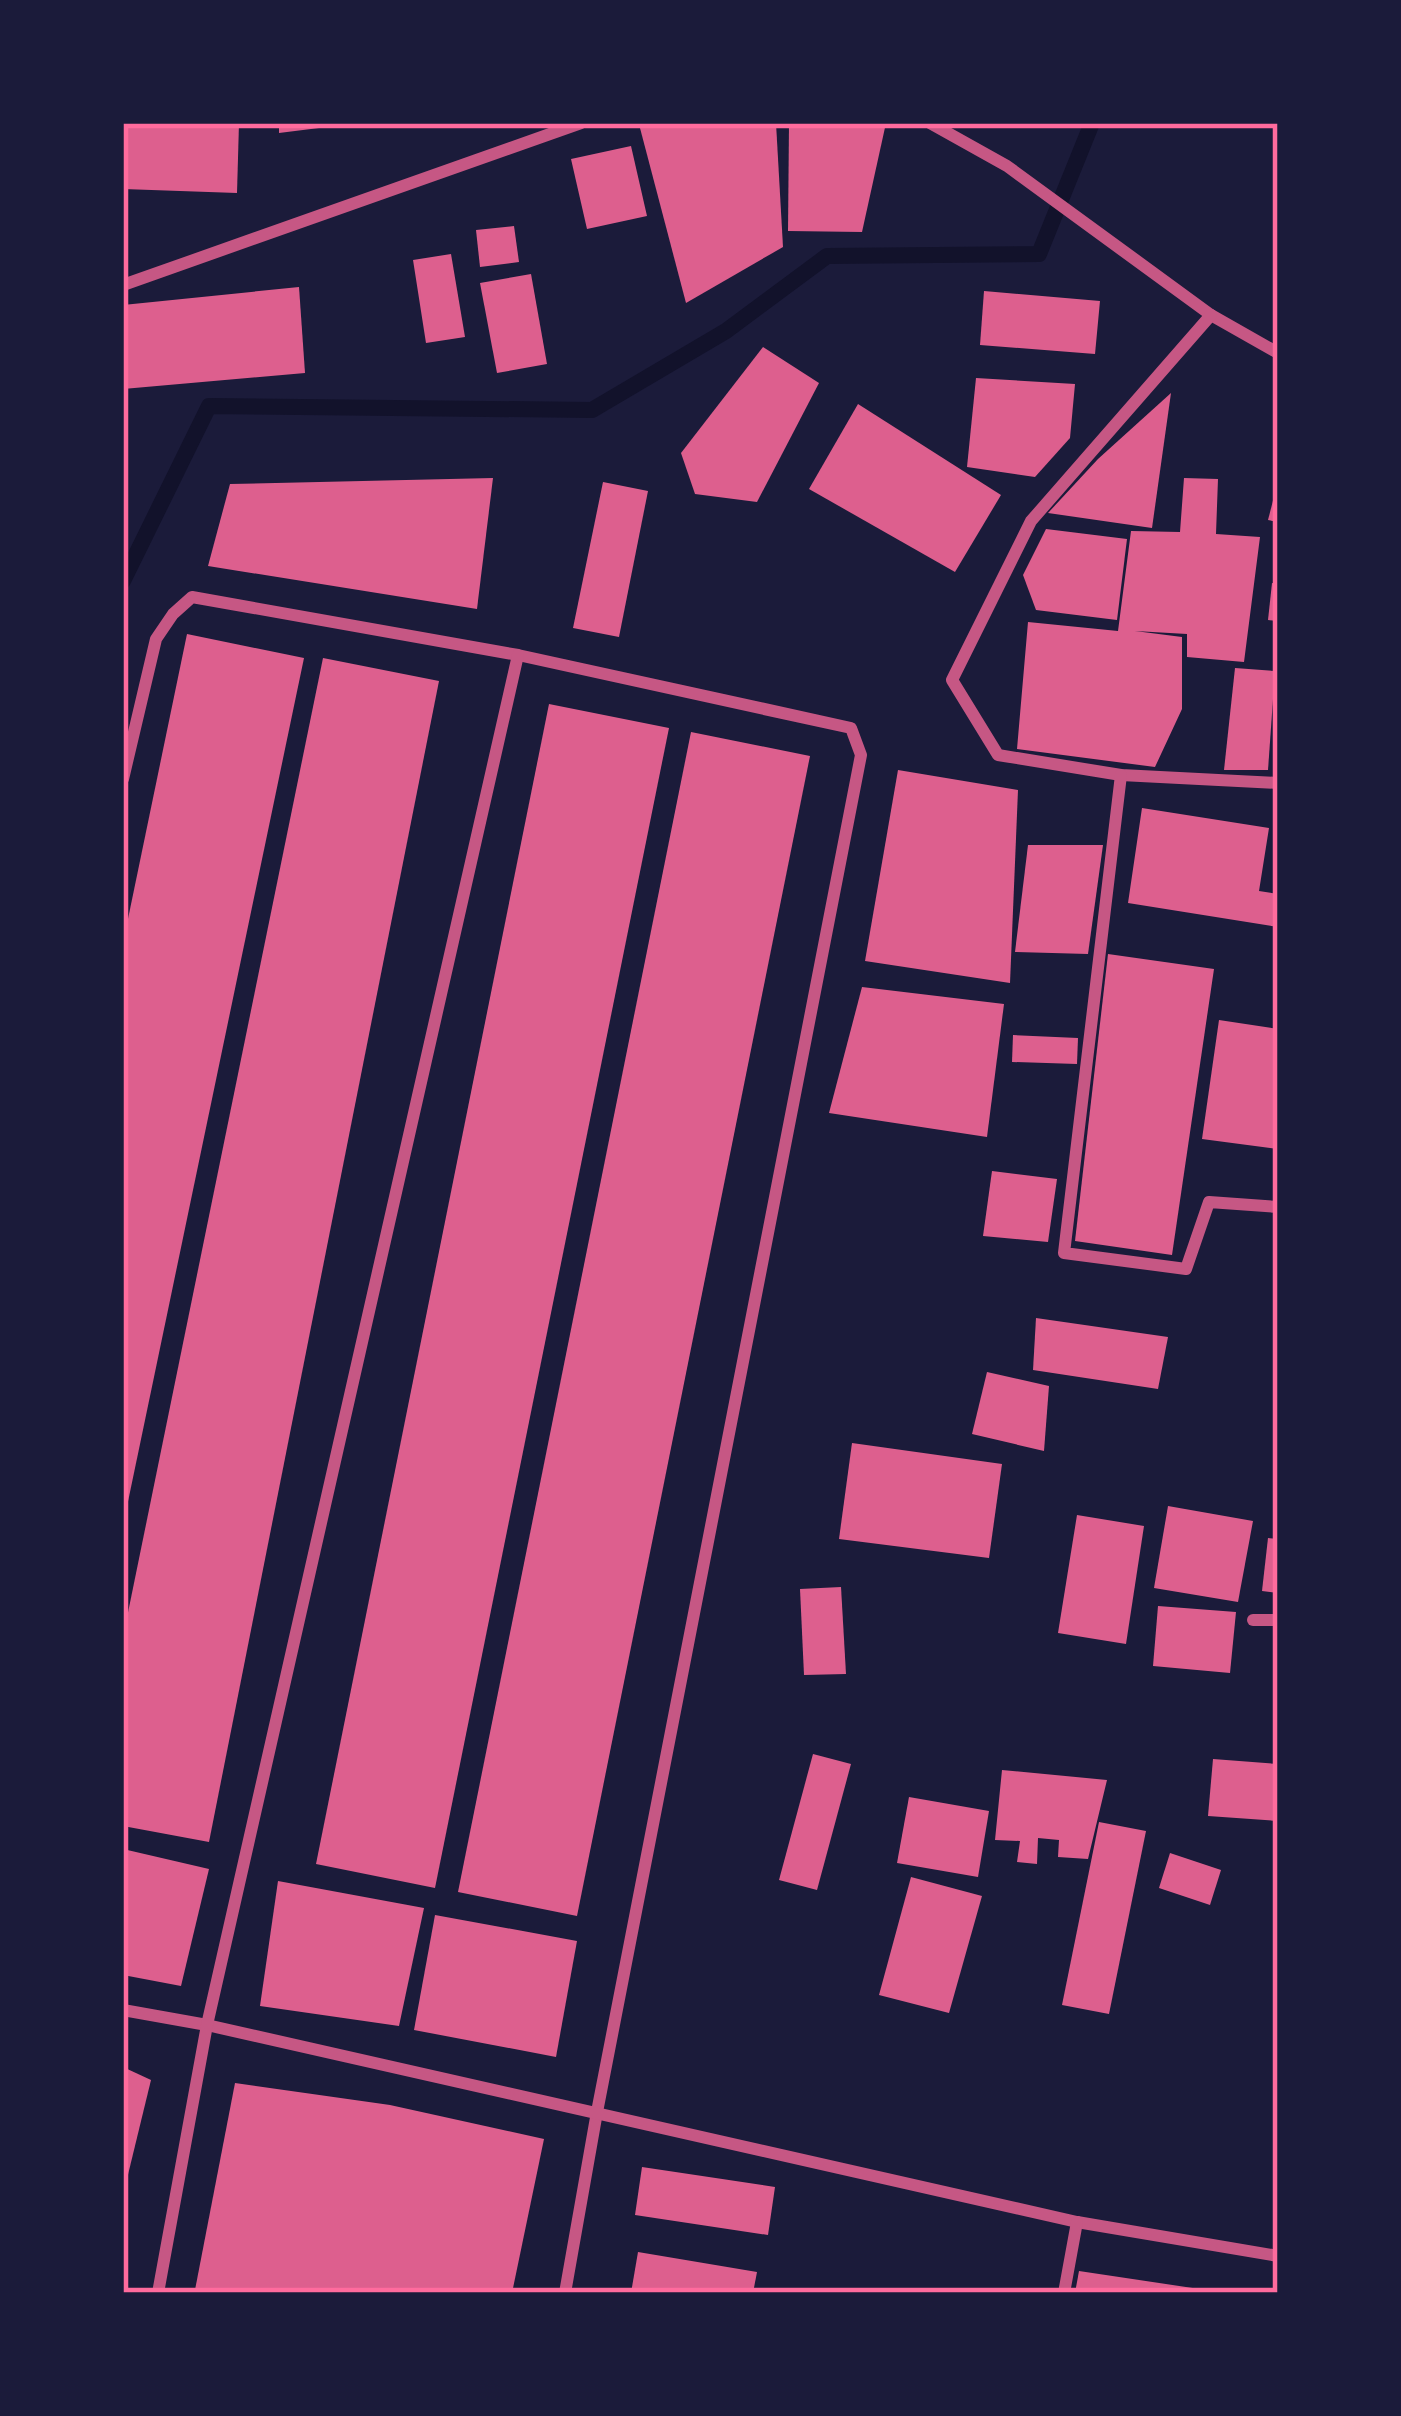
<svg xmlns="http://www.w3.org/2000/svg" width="1401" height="2416" font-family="Signika,sans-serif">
<rect width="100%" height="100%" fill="#1b1b3a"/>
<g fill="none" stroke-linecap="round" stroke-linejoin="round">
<polyline stroke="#12122b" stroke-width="16" points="123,581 209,406 592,410 726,331 827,256 1039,254 1092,123"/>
</g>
<g fill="#dd5f8e">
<polygon points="123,123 239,123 237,193 123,189"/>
<polygon points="279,123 335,123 335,126 279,133"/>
<polygon points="658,123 776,123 783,247 686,303 640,128"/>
<polygon points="789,123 886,123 862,232 788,231"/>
<polygon points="631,146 647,216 587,229 571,159"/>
<polygon points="514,226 519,262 480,267 476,230"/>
<polygon points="451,254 465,337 426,343 413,260"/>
<polygon points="531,274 547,364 497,373 480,283"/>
<polygon points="299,287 305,373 123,389 123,305"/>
<polygon points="984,291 1100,301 1095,354 980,345"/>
<polygon points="763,347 819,383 757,502 695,494 681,453"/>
<polygon points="976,378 1075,384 1070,438 1035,477 967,467"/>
<polygon points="1171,393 1152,528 1048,513 1098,459"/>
<polygon points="858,404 1001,495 955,572 809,489"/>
<polygon points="493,478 477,609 208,566 230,484"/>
<polygon points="1184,478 1218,479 1216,534 1260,537 1244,662 1187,657 1187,634 1135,631 1182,637 1182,709 1155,767 1017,749 1028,622 1118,631 1131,531 1180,532"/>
<polygon points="603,482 648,491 619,637 573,628"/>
<polygon points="1276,489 1278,489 1278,522 1268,520"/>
<polygon points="1046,529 1127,539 1117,620 1036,610 1023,575"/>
<polygon points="1272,583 1278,584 1278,621 1268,620"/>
<polygon points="187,634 304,658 125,1516 123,943"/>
<polygon points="323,658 439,681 209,1842 123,1826 123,1637"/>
<polygon points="1235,668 1275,671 1268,770 1224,770"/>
<polygon points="549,704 669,728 435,1888 316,1864"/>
<polygon points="691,732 810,756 577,1916 458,1892"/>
<polygon points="898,770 1018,790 1010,983 865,961"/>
<polygon points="1142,808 1269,828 1259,891 1278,894 1278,927 1128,903"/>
<polygon points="1028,845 1103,845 1088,954 1015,952"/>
<polygon points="1108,954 1214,969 1172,1255 1075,1241"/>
<polygon points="862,987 1004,1004 987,1137 829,1113"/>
<polygon points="1219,1020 1278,1029 1278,1149 1202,1139"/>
<polygon points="1013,1035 1078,1038 1077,1064 1012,1062"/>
<polygon points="992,1171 1057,1179 1048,1242 983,1236"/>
<polygon points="1036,1318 1168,1337 1158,1389 1033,1370"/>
<polygon points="987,1372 1049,1386 1044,1451 972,1434"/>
<polygon points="852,1443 1002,1464 989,1558 839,1539"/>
<polygon points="1168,1506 1253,1521 1238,1602 1154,1588"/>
<polygon points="1077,1515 1144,1526 1126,1644 1058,1633"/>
<polygon points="1268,1538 1278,1539 1278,1593 1262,1591"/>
<polygon points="841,1587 846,1674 804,1675 800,1589"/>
<polygon points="1158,1606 1236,1612 1230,1673 1153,1666"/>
<polygon points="813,1754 851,1764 817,1890 779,1880"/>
<polygon points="1213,1759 1278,1764 1278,1821 1208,1816"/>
<polygon points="1002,1770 1107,1780 1088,1859 1058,1857 1059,1840 1038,1838 1037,1864 1017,1862 1020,1841 995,1840"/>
<polygon points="909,1797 989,1811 978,1877 897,1863"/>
<polygon points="1099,1822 1146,1831 1109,2014 1062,2005"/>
<polygon points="123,1849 209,1869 181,1986 123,1975"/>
<polygon points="1170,1853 1221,1870 1210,1905 1159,1888"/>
<polygon points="911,1877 982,1896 949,2013 879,1995"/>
<polygon points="278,1881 424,1908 399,2026 260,2006"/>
<polygon points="435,1915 577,1941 556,2057 414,2030"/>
<polygon points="123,2067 151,2080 125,2187 123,2187"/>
<polygon points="235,2083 390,2105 544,2139 512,2293 195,2290"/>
<polygon points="642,2167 775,2187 768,2235 635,2215"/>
<polygon points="638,2252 757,2272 753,2293 631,2293"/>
<polygon points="1079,2271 1206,2290 1206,2293 1075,2293"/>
</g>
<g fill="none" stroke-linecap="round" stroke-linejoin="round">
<g stroke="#c65784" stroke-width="12">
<polyline points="930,123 1007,166 1211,315 1278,353"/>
<polyline points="123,285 581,123"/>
<polyline points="1211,315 1031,521 952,680 998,755 1121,775 1278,783"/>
<polyline points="1121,775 1064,1253 1186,1269 1209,1202 1278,1207"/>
<polyline points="123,779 156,639 173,614 192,597 518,655 851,728 861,755 597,2112 565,2293"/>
<polyline points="1253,1620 1278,1620"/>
<polyline points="123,2010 207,2025 1077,2222 1278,2256"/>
<polyline points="158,2293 207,2025 518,655"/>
<polyline points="1064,2293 1077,2222"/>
</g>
</g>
<rect width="1401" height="2416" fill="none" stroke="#1b1b3a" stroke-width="252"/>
<rect x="126" y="126" width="1149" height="2164" fill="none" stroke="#ff6b9d" stroke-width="4.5"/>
</svg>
